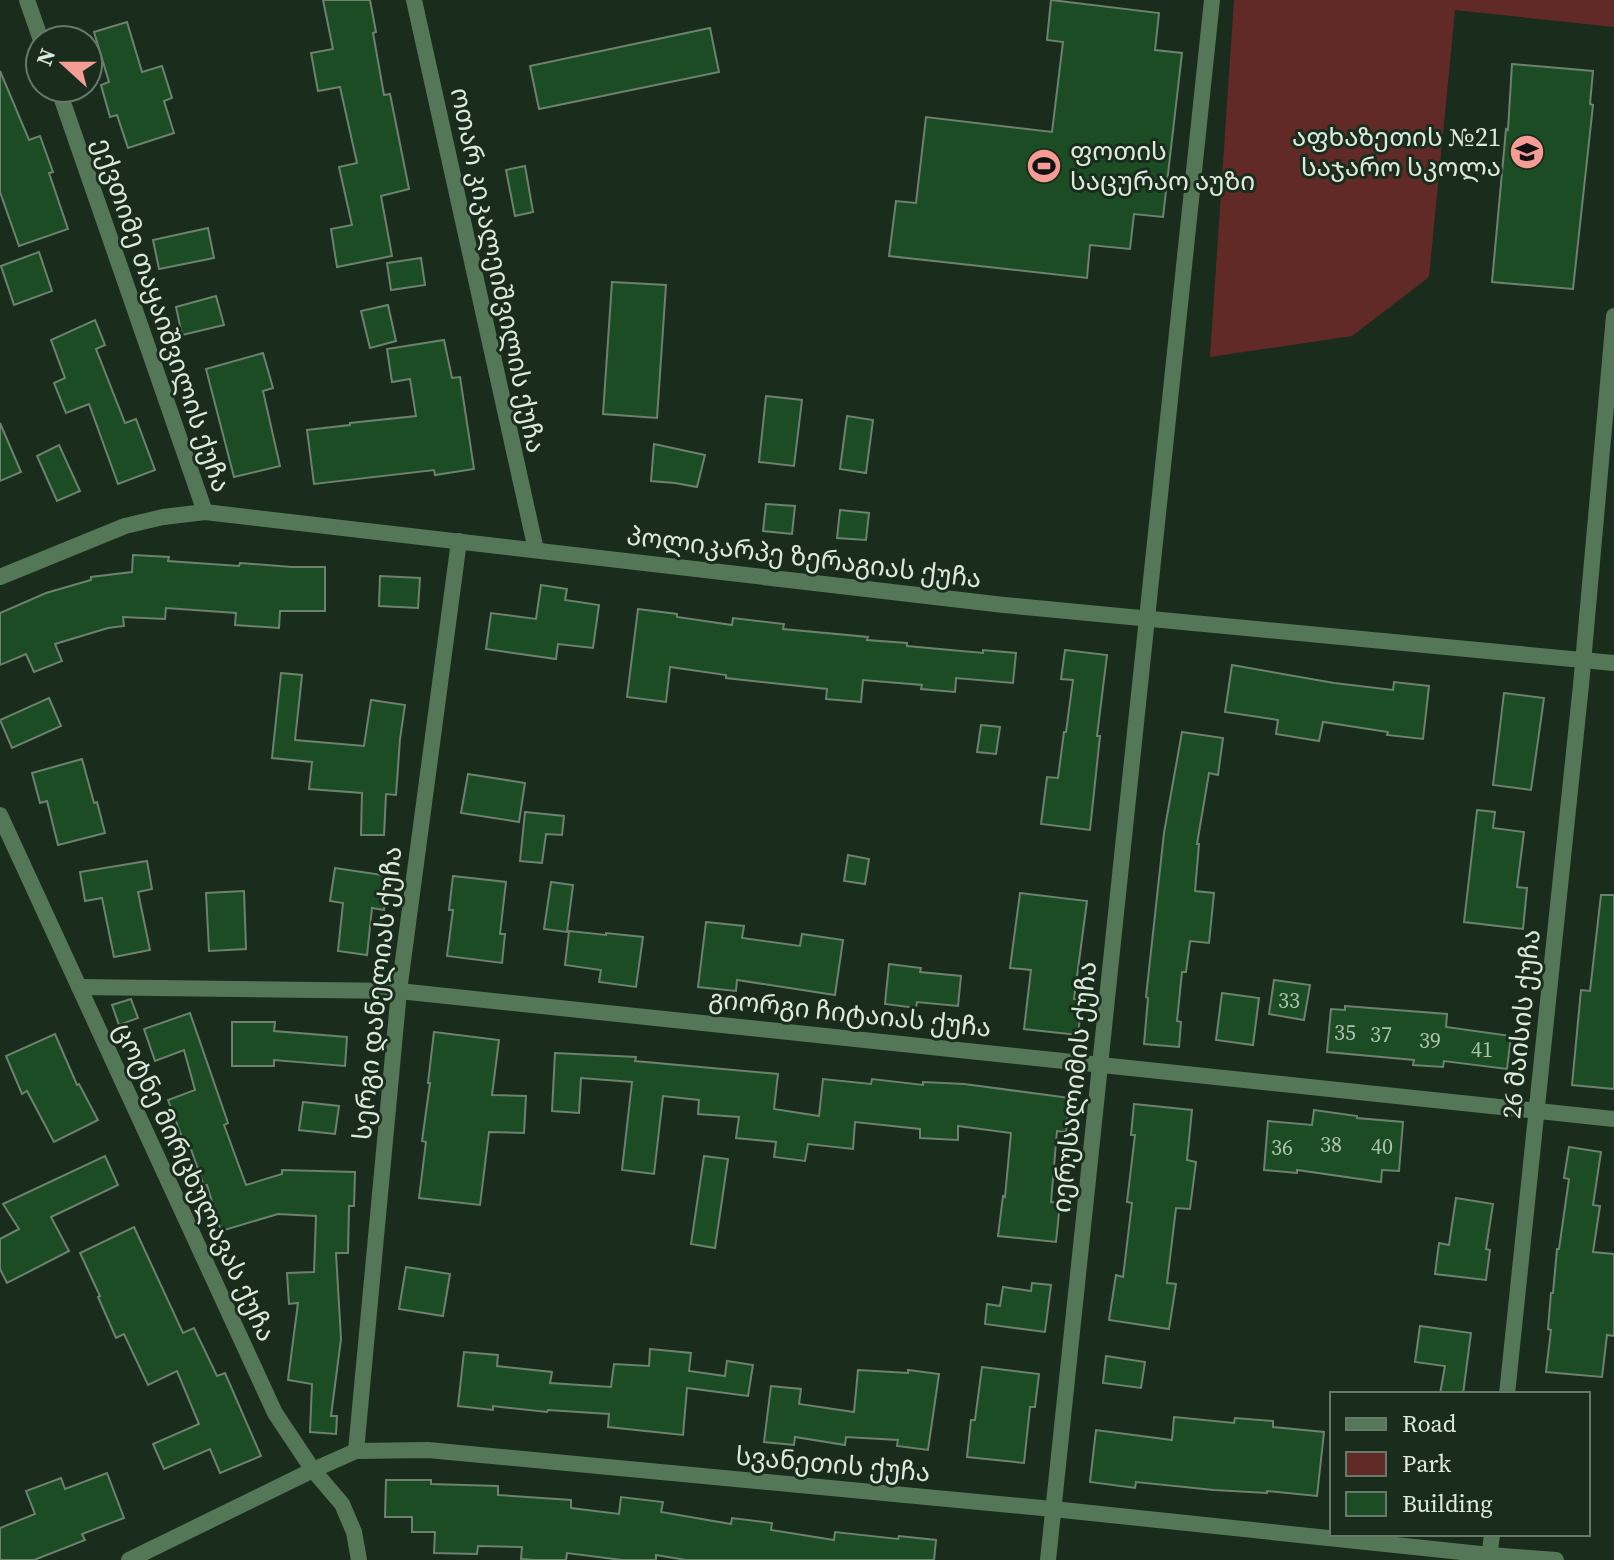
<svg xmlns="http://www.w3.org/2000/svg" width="1614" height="1560" font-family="'Source Serif 4','Noto Sans Georgian',serif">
<rect width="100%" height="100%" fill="#1a2d1c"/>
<polygon fill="#622a27" points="1234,0 1614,0 1614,27 1455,10 1429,277 1352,336 1210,357"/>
<g fill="#1b4c23" stroke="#6c826e" stroke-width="2">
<polygon points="323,0 370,0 376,32 373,33 384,95 390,94 409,189 381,196 392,256 337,267 331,229 352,225 339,167 357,163 340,87 318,91 311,53 333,49"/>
<polygon points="1051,0 1159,13 1155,50 1182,53 1163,217 1134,214 1130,249 1090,245 1087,278 889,256 896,201 916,203 926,117 1052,132 1063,42 1047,40"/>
<polygon points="127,22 142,72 162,66 172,98 164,101 174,133 128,148 117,115 110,117 101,85 109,82 94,32"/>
<polygon points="710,28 719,72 539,109 530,66"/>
<polygon points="1512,64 1593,71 1590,104 1593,105 1573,289 1492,282 1506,129 1508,130"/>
<polygon points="0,71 29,140 40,136 53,172 49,173 68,229 19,246 0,192"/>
<polygon points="525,166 533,212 515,216 506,170"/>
<polygon points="208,228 214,258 159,269 153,240"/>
<polygon points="39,252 52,291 14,305 1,266"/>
<polygon points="421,258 425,285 391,290 387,263"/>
<polygon points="612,282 666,285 657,418 603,414"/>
<polygon points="216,296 224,325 182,335 176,307"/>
<polygon points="388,305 396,341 370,348 361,311"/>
<polygon points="95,320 105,345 96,349 125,423 136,419 155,470 118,484 89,404 66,413 54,383 65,378 51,340"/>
<polygon points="444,340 452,378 460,377 474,469 435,475 434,470 314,484 307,430 350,425 350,423 416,416 410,379 392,382 387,349"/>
<polygon points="263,353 273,388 263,391 280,466 234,477 206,369"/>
<polygon points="766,396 802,400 794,466 759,462"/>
<polygon points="847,416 873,420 866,473 840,469"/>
<polygon points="0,423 21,472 0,481"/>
<polygon points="654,444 705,455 697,487 675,483 651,481"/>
<polygon points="59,445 80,491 57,501 37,456"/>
<polygon points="766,504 795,506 792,534 763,531"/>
<polygon points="840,510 869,513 866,540 837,538"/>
<polygon points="133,555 169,557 168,561 239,566 240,563 292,567 325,567 325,611 280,611 279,628 235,625 236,613 166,608 165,619 123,617 124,626 108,628 55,644 62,661 34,672 26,654 0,665 0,613 46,593 91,580 91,577 132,572"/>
<polygon points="380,576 420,578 418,608 379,606"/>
<polygon points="541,585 567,589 565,600 599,605 593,648 558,644 556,659 486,649 491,613 536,619"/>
<polygon points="638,609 677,614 677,617 732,625 733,618 784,624 783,629 868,637 867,640 907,643 907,646 983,653 983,650 1016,653 1013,683 956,678 955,692 921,689 922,685 863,680 861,702 826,699 827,689 726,678 726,675 670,667 666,702 627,697"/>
<polygon points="1065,650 1107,655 1097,736 1100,736 1090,830 1041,824 1047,777 1058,778 1064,732 1066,732 1073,680 1061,679"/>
<polygon points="1232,665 1334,683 1393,690 1394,682 1429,686 1423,739 1387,735 1388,732 1323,722 1319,741 1276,734 1278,720 1225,712"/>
<polygon points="281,673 302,675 295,740 364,746 371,700 405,705 400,739 396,795 386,794 384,835 361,835 362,793 309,789 312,762 272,758"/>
<polygon points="1504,693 1544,698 1531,790 1493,785"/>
<polygon points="49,698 61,726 12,748 0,720"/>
<polygon points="981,725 1000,727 996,754 977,752"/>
<polygon points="1182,732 1223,738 1218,775 1209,773 1197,844 1199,844 1195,891 1214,893 1209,943 1190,941 1186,972 1182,972 1177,1021 1181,1022 1179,1047 1144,1044 1148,998 1146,997 1164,833"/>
<polygon points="82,759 94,803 97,802 105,833 58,845 47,801 40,803 32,773"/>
<polygon points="468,774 525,783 519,822 461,813"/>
<polygon points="1477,810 1495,812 1493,828 1524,832 1517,887 1527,888 1523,929 1464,922"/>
<polygon points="525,812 564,816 562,835 546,834 542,863 520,861"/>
<polygon points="848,855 869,859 865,884 844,881"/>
<polygon points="147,861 152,889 138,892 150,950 114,957 102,898 85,901 80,872"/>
<polygon points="335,868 389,876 384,910 372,908 367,955 338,951 343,903 330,901"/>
<polygon points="453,876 506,882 500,934 505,934 502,963 447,956 453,910 449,910"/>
<polygon points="551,882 573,885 567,932 544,929"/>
<polygon points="244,891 246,949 209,951 206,893"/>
<polygon points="1020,893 1087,901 1074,999 1082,1000 1078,1035 1024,1029 1031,970 1010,968"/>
<polygon points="1601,895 1614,895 1614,1089 1572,1085 1581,990 1590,991"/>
<polygon points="706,922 744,926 742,938 800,946 802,934 843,940 835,995 737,980 736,991 698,987"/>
<polygon points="569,931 606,935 606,933 643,937 636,987 599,982 601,970 565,965"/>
<polygon points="889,964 921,968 920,972 961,976 958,1006 917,1002 916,1008 885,1004"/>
<polygon points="1274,980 1310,985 1304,1020 1269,1014"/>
<polygon points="1222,993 1259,998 1253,1045 1216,1040"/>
<polygon points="131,999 138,1018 119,1025 112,1005"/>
<polygon points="1345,1006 1447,1014 1446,1027 1511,1036 1507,1069 1444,1061 1443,1067 1413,1065 1414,1060 1327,1052 1331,1009 1345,1010"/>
<polygon points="190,1013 228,1123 224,1125 246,1185 282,1174 282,1170 355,1172 354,1206 349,1206 348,1253 336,1253 341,1339 331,1416 337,1416 336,1434 310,1432 312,1384 288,1380 298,1303 289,1304 287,1273 314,1272 316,1216 278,1214 221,1231 207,1185 204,1186 187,1138 183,1140 168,1100 195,1090 184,1050 155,1061 144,1029"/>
<polygon points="232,1022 275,1022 274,1031 347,1037 345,1066 274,1060 274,1066 232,1066"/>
<polygon points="434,1032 499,1040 492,1095 526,1096 524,1133 489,1132 480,1205 419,1198 426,1142 422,1141 430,1083 428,1083"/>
<polygon points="55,1034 77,1085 79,1084 98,1120 54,1142 27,1091 22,1094 6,1056"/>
<polygon points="555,1053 636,1057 635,1061 778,1074 774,1109 819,1116 823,1079 871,1084 872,1079 923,1085 923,1082 964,1084 1070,1098 1066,1132 1057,1131 1051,1202 1060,1203 1056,1242 998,1236 1003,1196 1005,1197 1011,1133 958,1126 958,1140 920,1138 920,1129 855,1122 853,1149 808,1144 805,1161 774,1157 776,1142 736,1138 739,1117 698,1114 699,1100 663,1096 654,1174 622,1170 632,1082 581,1078 579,1113 552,1111"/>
<polygon points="303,1102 339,1106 335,1134 299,1130"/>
<polygon points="1134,1104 1192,1110 1187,1160 1196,1162 1190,1209 1176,1208 1167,1283 1176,1284 1169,1329 1109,1320 1116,1275 1123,1277 1132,1203 1127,1202 1135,1135 1131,1135"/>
<polygon points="1314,1110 1357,1116 1357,1118 1403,1122 1399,1171 1382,1170 1381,1182 1297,1170 1297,1173 1264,1170 1268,1121 1312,1125"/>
<polygon points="1569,1147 1601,1152 1593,1205 1600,1206 1593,1252 1614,1254 1614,1336 1607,1335 1602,1377 1546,1372 1551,1330 1548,1329 1551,1293 1553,1293 1557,1249 1559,1249 1569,1179 1564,1178"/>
<polygon points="105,1156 118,1185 51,1217 69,1251 7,1283 0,1269 0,1239 19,1229 3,1204"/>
<polygon points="704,1156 728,1159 715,1248 691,1244"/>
<polygon points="1456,1198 1493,1204 1486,1249 1490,1250 1486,1280 1435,1274 1439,1243 1449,1245"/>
<polygon points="134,1227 183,1333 194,1328 217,1376 225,1373 261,1456 220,1473 210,1449 164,1469 153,1444 199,1424 177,1371 148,1385 124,1334 116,1338 98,1297 100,1296 80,1253"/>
<polygon points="406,1267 450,1274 443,1316 399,1309"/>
<polygon points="1032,1283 1051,1285 1045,1332 985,1324 987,1304 1000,1306 1003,1287 1031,1291"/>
<polygon points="1420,1326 1471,1333 1463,1394 1440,1394 1445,1366 1415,1362"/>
<polygon points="650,1349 691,1353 689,1371 725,1376 727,1361 753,1365 748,1396 687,1388 683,1435 608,1427 609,1414 548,1410 547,1412 493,1406 493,1410 458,1406 464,1352 498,1355 497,1366 552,1372 550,1383 611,1387 614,1364 649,1366"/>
<polygon points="1106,1356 1145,1362 1141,1388 1103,1383"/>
<polygon points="982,1367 1039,1374 1035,1407 1030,1407 1024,1463 967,1457 971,1420 975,1420"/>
<polygon points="858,1370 908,1373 908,1370 939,1374 928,1450 897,1446 898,1440 846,1437 845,1445 795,1437 794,1445 764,1442 771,1386 801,1389 799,1404 854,1412"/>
<polygon points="1174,1417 1234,1423 1235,1418 1273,1421 1273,1427 1324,1432 1317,1496 1267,1491 1267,1493 1214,1490 1136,1482 1135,1488 1090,1482 1096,1430 1172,1440"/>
<polygon points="107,1473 124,1518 82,1534 85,1540 34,1560 0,1560 0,1528 35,1514 26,1491 61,1478 65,1489"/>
<polygon points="386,1480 431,1480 431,1484 498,1486 498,1495 571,1500 571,1508 619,1514 621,1497 663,1502 661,1512 731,1524 732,1518 772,1523 771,1530 834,1540 835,1532 898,1539 899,1536 936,1540 934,1560 686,1560 656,1555 656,1560 622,1560 567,1553 566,1560 535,1560 521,1559 522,1547 478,1546 477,1554 434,1553 435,1532 412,1532 412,1517 385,1517"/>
</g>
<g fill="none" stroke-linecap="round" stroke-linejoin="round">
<g stroke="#547857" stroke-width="16">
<polyline points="27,0 41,40"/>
<polyline points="414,0 536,550"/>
<polyline points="58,88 205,512"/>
<polyline points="0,577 125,526 163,517 205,512 1004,605 1614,663"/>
<polyline points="0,815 275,1413 313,1470 342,1504 354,1532 359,1560"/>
<polyline points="79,987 399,991 1614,1119"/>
<polyline points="1507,1394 1581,685 1614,316"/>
<polyline points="356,1451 399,991 459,541"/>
<polyline points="129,1560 313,1470 356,1451 428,1450 1053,1509 1490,1555 1556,1560"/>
<polyline points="1048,1560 1212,0"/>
<polyline points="1489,1560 1492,1534"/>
</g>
</g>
<defs>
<g id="school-disc" transform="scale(1.8)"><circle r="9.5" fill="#f59c95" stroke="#1a2d1c"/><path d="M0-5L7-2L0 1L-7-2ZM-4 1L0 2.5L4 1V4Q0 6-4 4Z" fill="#111"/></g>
<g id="stadium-disc" transform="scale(1.8)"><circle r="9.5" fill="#f59c95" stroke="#1a2d1c"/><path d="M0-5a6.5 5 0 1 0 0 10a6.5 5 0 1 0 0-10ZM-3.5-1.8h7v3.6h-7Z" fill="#111"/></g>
</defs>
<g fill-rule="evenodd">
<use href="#school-disc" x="1527" y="152"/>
<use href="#stadium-disc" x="1044" y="166"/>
</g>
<g text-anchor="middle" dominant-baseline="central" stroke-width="6" stroke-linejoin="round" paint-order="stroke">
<g font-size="22" fill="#acc2ae">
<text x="1289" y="1000">33</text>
<text x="1345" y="1032">35</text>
<text x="1381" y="1034">37</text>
<text x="1430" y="1040">39</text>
<text x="1482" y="1049">41</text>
<text x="1331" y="1144">38</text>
<text x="1382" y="1146">40</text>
<text x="1282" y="1147">36</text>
</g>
<g font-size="26" fill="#dde9dd" stroke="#1a2d1c" text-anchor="end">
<text x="1501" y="137">აფხაზეთის №21<tspan x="1501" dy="30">საჯარო სკოლა</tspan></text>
<text x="1070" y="151" text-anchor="start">ფოთის<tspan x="1070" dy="30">საცურაო აუზი</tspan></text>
</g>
<g font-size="26" fill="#dde9dd" stroke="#1a2d1c">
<text transform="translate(498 270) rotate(78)">ოთარ კიკალეიშვილის ქუჩა</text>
<text transform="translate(162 315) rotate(71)">ექვთიმე თაყაიშვილის ქუჩა</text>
<text transform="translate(804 557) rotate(7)">პოლიკარპე ზერაგიას ქუჩა</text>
<text transform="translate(377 993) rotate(-84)">სერგი დანელიას ქუჩა</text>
<text transform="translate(850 1013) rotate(6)">გიორგი ჩიტაიას ქუჩა</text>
<text transform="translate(1521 1024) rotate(-84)">26 მაისის ქუჩა</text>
<text transform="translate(1074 1087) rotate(-84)">იერუსალიმის ქუჩა</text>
<text transform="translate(195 1182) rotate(65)">ცოტნე მირცხულავას ქუჩა</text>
<text transform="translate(833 1464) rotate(5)">სვანეთის ქუჩა</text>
</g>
</g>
<rect x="1330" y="1392" width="260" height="144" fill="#1a2d1c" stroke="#687869" stroke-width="2"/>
<rect x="1346" y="1418" width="40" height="12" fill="#547857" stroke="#687869" stroke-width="2"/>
<text x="1402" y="1432" font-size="24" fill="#dde9dd">Road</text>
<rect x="1346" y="1452" width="40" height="24" fill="#622a27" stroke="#687869" stroke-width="2"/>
<text x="1402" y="1472" font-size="24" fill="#dde9dd">Park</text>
<rect x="1346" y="1492" width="40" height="24" fill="#1b4c23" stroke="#687869" stroke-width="2"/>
<text x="1402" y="1512" font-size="24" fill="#dde9dd">Building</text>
<g transform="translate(64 64) rotate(291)"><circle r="38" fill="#1a2d1c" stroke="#687869" stroke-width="2"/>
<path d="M0-6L14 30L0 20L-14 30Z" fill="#f59c95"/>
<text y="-12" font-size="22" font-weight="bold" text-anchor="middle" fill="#dde9dd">N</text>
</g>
</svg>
